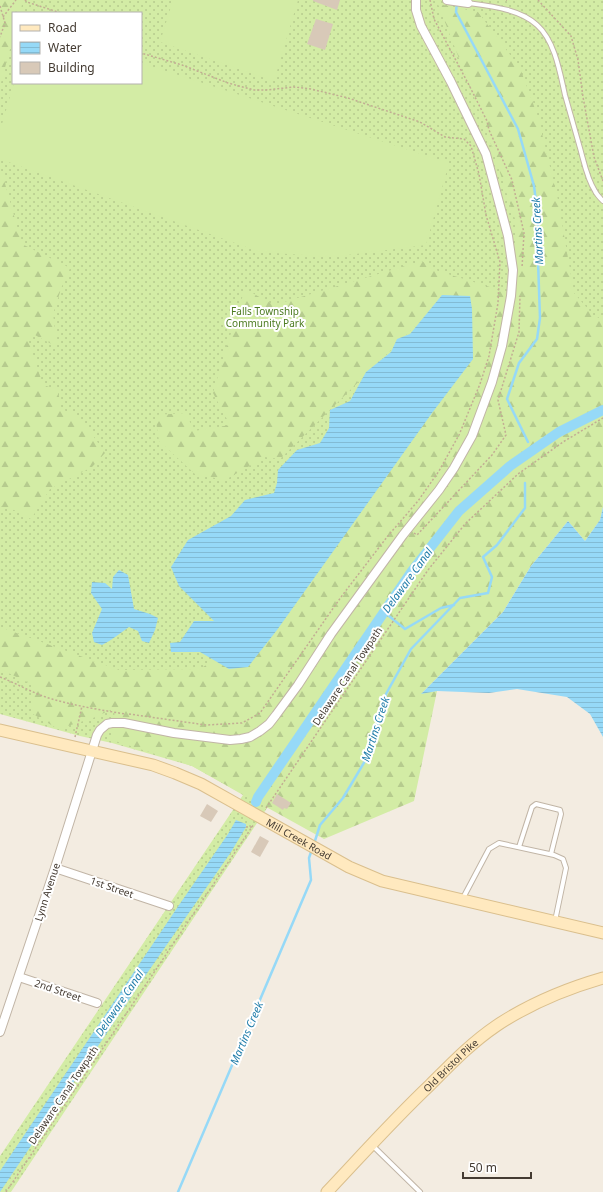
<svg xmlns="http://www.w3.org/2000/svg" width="603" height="1192" font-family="'Noto Sans',sans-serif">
<defs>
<pattern id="grass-dots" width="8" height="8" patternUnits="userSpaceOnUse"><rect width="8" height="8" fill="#d3eca5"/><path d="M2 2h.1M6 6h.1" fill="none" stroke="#b6cb8e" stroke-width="1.8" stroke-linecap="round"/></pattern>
<pattern id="forest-firs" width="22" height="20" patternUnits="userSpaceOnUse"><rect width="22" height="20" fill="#d3eca5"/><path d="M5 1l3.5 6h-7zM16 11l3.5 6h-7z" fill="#b6cb8e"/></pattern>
<pattern id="water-rules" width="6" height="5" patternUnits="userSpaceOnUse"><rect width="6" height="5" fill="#96d9f7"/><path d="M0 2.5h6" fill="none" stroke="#82bbd4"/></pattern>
</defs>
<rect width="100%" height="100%" fill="#f3ece1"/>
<path fill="url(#grass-dots)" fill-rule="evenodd" d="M0 0H603V423L338 705 265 811 11 1192H0V1156L243 795 192 766 112 743 80 736 0 714ZM13 13H141V83H13Z"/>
<g fill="url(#forest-firs)">
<polygon points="0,0 23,0 20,13 13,13 13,38 0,86"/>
<polygon points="438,4 478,12 520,68 538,117 558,200 574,293 593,315 603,320 603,507 600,520 585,541 568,521 531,566 503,612 422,693 437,691 414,801 324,839 192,766 112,740 115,708 93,718 58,729 33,714 31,684 0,669 0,627 119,670 200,669 245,640 465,331 449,293 280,459 265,457 225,480 195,474 159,441 155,415 186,413 194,431 230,425 213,393 237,313 245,289 274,305 422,261 438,271 493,288 515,298 516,222 484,123"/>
<polygon points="0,171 2,173 22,244 70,268 62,286 53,314 57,347 33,334 28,339 43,385 58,390 61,409 71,413 82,420 105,453 92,467 50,489 31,519 17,511 0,506"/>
</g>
<g fill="#d3eca5">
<polygon points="173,0 298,0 274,81 160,42"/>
<polygon points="141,63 449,163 426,245 332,257 260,252 0,159 0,131 14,83 141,83"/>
</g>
<g fill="url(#water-rules)">
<polygon points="442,295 470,296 472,309 473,359 432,413 277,630 248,667 229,669 200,652 171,652 170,643 180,642 194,621 214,621 179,586 171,567 188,540 231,516 245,500 274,493 277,483 278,470 297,450 320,443 329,428 330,410 350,401 366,372 391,352 397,339 410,334"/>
<polygon points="603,507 603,737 590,714 567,697 517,689 489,693 437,691 421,694 503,612 531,566 568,521 585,541 600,520"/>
<path d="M119 570 128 575 134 609 150 614 158 618 155 630 149 643 142 641 138 631 129 627C120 633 112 640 102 645L94 642 92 633 102 609 91 593 92 582 105 583 112 589 113 577Z"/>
<polygon points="236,820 246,824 246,827 231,852 141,982 0,1192 0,1171 179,905 228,834"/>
</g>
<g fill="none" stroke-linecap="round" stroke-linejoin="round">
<g stroke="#96d9f7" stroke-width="2.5">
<polyline points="457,2 456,12 518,129 534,186 538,217 538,261 540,318 537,339 519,363 507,399 528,442"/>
<polyline points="384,612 405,629 441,608 454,605"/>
<polyline points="314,844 320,825 343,798 365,761 378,723 386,694 411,649 460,598 488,593 492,577 483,557 497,545 525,508 525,483"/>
<polyline points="178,1192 311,880 309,858 312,849"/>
</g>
<polyline stroke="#96d9f7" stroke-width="10" points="256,802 258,797 412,571 459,511 510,466 559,432 603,410"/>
</g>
<g fill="#d8c9b8">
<polygon points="313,0 340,0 337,10 313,1"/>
<polygon points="316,19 333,24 325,50 307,44"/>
<polygon points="277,794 291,803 287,809 284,808 283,810 272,803"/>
<polygon points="207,804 218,811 211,822 200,816"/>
<polygon points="260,836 269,841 260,857 251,852"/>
</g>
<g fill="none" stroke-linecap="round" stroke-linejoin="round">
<g stroke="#c1b5a6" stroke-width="6">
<g id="service">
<path d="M468 3C490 6 520 9 537 25 555 41 560 73 565 95 570 113 575 130 580 148 584 162 587 179 595 191 597 195 600 198 603 201"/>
<polyline points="519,847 532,807 536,804 560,810 561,814 551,854"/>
<polyline points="463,898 489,849 499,843 554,855 563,859 566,868 555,921"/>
<polyline points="372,1145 420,1192"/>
</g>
</g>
<g stroke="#c1b5a6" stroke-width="10">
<g id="minor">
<polyline points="447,0 468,3"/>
<polyline points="55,868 169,906"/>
<polyline points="19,977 97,1003"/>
<polyline points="0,1032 55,868 97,735 100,730 107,724 112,723 124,723 174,733 230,740 241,739 250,737 260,731 269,724 276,715 298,685 331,634 403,535 439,490 454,468 472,436 492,382 502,346 511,296 513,270 508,236 486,154 451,82 421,26 416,10 416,0"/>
</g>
</g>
<g stroke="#dabf8d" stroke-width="13">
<g id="secondary">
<path id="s1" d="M0 730 153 765 175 773 201 784 349 867 382 881 603 933"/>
<path id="s2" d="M327 1192C361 1156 394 1119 430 1085 451 1064 471 1043 496 1026 529 1004 565 989 603 978"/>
</g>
</g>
<g stroke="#c2ad93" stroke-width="1.5" stroke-dasharray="2 2" stroke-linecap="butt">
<polyline points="25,0 27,2 61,13"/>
<polyline points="430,0 434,19 470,87 487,121 489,130 512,180 524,233 522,268"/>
<polyline points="506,0 507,0"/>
<polyline points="538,0 571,36 578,60 583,97 594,157 603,181"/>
<polyline points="0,6 5,23 0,37"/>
<polyline points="3,17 16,0"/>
<polyline points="414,533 417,535 492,455 506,435 498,400 519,332 520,296"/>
<path d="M0 677C18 684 34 694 52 699 76 706 101 710 125 714"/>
<polyline points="129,714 206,725 242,723 260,713 341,597 387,537 418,501 439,471 459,435 480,384 489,356 498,303 500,262 486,215 479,174 471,146 464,139 445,137 420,122 348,98 311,89 294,87 266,90 254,90 228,83 182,65 141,53"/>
<polyline points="75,737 82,706"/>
<polyline points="266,808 428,570 465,524 518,474 563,442 603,418"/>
<polyline points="246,827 252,827"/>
<polyline points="6,1192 254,824"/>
</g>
<use href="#service" stroke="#fff" stroke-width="4"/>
<use href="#minor" stroke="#fff" stroke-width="8"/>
<use href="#secondary" stroke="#ffe9bf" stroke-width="11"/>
</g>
<g text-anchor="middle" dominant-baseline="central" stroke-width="4" stroke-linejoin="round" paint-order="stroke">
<g font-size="10" fill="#4b7b20" stroke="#fff">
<text x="265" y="311">Falls Township<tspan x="265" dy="12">Community Park</tspan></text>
</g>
<g font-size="10" fill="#443b32" stroke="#fff">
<text transform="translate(347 676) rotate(-56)">Delaware Canal Towpath</text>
<text stroke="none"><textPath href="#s1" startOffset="321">Mill Creek Road</textPath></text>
<text transform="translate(112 887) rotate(19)">1st Street</text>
<text transform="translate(47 892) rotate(-72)">Lynn Avenue</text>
<text transform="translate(58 990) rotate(19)">2nd Street</text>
<text stroke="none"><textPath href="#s2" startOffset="177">Old Bristol Pike</textPath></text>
<text transform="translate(63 1095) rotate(-56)">Delaware Canal Towpath</text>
</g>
<g font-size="11" font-style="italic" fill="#1f7ca9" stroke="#fff">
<text transform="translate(537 231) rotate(-93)">Martins Creek</text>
<text transform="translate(407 580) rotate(-54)">Delaware Canal</text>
<text transform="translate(375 729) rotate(-72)">Martins Creek</text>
<text transform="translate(119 1003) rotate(-56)">Delaware Canal</text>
<text transform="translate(246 1033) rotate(-67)">Martins Creek</text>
</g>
</g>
<rect x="12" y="12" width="130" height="72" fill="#ffffff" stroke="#b4b1ad"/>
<rect x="20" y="25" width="20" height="6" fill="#ffe9bf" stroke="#b4b1ad"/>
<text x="48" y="32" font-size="12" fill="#443b32">Road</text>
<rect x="20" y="42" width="20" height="12" fill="url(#water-rules)" stroke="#b4b1ad"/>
<text x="48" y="52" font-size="12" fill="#443b32">Water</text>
<rect x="20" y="62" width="20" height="12" fill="#d8c9b8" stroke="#b4b1ad"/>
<text x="48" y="72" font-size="12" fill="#443b32">Building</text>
<path d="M463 1172v6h68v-6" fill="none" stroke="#443b32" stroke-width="2"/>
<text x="469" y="1172" font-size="12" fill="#443b32" stroke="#ffffff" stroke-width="3" paint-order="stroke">50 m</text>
</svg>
